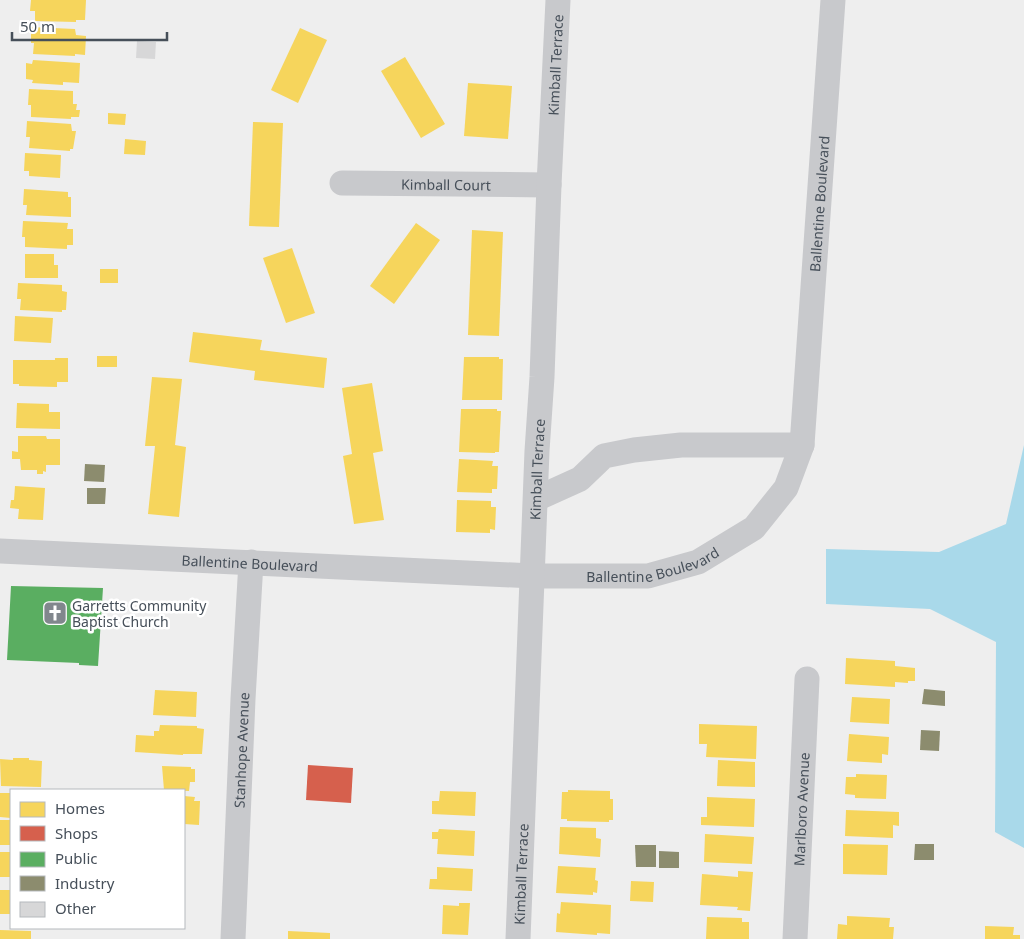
<svg xmlns="http://www.w3.org/2000/svg" width="1024" height="939" font-family="'Noto Sans',sans-serif">
<rect width="100%" height="100%" fill="#eee"/>
<polygon fill="#a9d9ea" points="1024,445 1024,848 995,832 996,642 930,609 826,604 826,549 939,552 1006,524"/>
<g fill="#f6d55c">
<polygon points="31,0 86,0 85,20 76,20 76,22 35,21 35,11 30,11"/>
<polygon points="31,27 75,29 76,35 86,36 85,55 75,54 75,56 33,54 34,43 31,43"/>
<polygon points="300,28 327,40 298,103 271,90"/>
<polygon points="405,57 445,124 421,138 381,71"/>
<polygon points="33,60 80,63 79,83 63,82 63,85 32,83 33,80 26,79 26,63 32,64"/>
<polygon points="468,83 512,86 508,139 464,136"/>
<polygon points="29,89 73,91 73,104 77,104 76,110 80,110 79,117 71,117 71,119 31,117 31,105 28,105"/>
<polygon points="108,113 126,114 125,125 108,124"/>
<polygon points="27,121 71,124 72,131 76,131 73,149 70,149 70,151 29,148 30,137 26,137"/>
<polygon points="253,122 283,123 279,227 249,226"/>
<polygon points="125,139 146,141 145,155 124,154"/>
<polygon points="25,153 61,155 60,178 29,176 29,171 24,171"/>
<polygon points="24,189 68,192 68,197 71,197 71,217 26,215 27,205 23,205"/>
<polygon points="23,221 68,223 67,229 73,229 73,245 67,245 67,249 25,247 25,237 22,237"/>
<polygon points="416,223 440,240 394,304 370,286"/>
<polygon points="472,230 503,232 499,336 468,335"/>
<polygon points="292,248 315,313 286,323 263,258"/>
<polygon points="25,254 54,254 54,265 58,265 58,278 25,278"/>
<rect x="100" y="269" width="18" height="14"/>
<polygon points="18,283 62,285 62,291 67,292 66,310 62,310 62,312 20,310 21,299 17,299"/>
<polygon points="15,316 53,318 51,343 14,341"/>
<polygon points="193,332 262,340 260,350 327,358 324,388 254,380 255,371 189,362"/>
<rect x="97" y="356" width="20" height="11"/>
<polygon points="464,357 499,357 499,359 503,359 502,400 462,400"/>
<polygon points="55,358 68,358 68,382 57,382 57,387 19,386 19,384 13,384 13,360 55,360"/>
<polygon points="152,377 182,379 175,445 186,447 179,517 148,514 155,446 145,446"/>
<polygon points="372,383 383,451 373,453 384,520 354,524 343,456 352,454 342,388"/>
<polygon points="17,403 49,404 49,412 60,412 60,429 16,428"/>
<polygon points="461,409 497,409 497,411 501,411 499,452 495,452 495,453 459,452"/>
<polygon points="18,436 46,436 47,439 60,439 60,465 46,465 46,472 43,471 43,474 37,474 37,470 21,470 20,459 12,459 12,451 18,452"/>
<polygon points="459,459 493,461 492,466 498,466 497,489 492,489 492,493 457,492"/>
<polygon points="15,486 45,488 43,520 18,519 19,509 10,508 11,500 14,500"/>
<polygon points="457,500 491,501 491,507 496,507 495,530 490,529 490,533 456,532"/>
<polygon points="846,658 895,661 895,666 915,668 915,681 908,681 908,683 895,682 895,687 845,684"/>
<polygon points="155,690 197,692 196,717 153,715"/>
<polygon points="852,697 890,699 889,724 850,722"/>
<polygon points="699,724 757,726 756,759 706,757 707,744 699,744"/>
<polygon points="160,725 197,726 197,728 204,729 202,754 183,754 183,755 135,752 136,735 154,736 154,731 159,731"/>
<polygon points="849,734 889,737 888,755 882,754 882,763 847,761"/>
<polygon points="13,758 29,758 29,760 42,761 41,787 1,786 0,759 13,760"/>
<polygon points="718,760 755,762 755,787 717,786"/>
<polygon points="162,766 191,767 191,769 195,769 195,782 190,782 189,791 164,790"/>
<polygon points="856,774 887,775 886,799 855,798 855,795 845,794 846,777 856,777"/>
<polygon points="568,790 610,791 610,799 613,799 613,820 609,820 609,822 567,821 567,819 561,819 562,792 568,792"/>
<polygon points="440,791 476,792 475,816 432,814 432,801 439,801"/>
<polygon points="0,793 11,793 11,818 0,817"/>
<polygon points="184,796 195,797 194,801 200,801 199,825 184,824"/>
<polygon points="707,797 755,799 754,827 701,825 701,817 707,817"/>
<polygon points="846,810 899,812 899,826 893,825 893,838 845,836"/>
<rect x="0" y="820" width="11" height="25"/>
<polygon points="560,827 596,828 596,838 601,839 600,857 559,854"/>
<polygon points="439,829 475,831 474,856 437,854 438,839 432,839 432,832 438,832"/>
<polygon points="705,834 754,837 752,864 704,862"/>
<polygon points="843,844 888,845 887,875 843,874"/>
<rect x="0" y="852" width="11" height="25"/>
<polygon points="558,866 596,868 595,880 598,881 597,893 593,892 593,895 556,893"/>
<polygon points="437,867 473,869 472,891 429,889 430,879 437,879"/>
<polygon points="738,871 753,872 750,911 737,910 738,907 700,905 702,874 738,877"/>
<polygon points="631,881 654,882 653,902 630,901"/>
<rect x="0" y="890" width="11" height="24"/>
<polygon points="561,902 611,905 610,934 597,933 597,935 556,932 557,913 560,914"/>
<polygon points="459,903 470,903 468,935 442,934 443,905 459,906"/>
<polygon points="847,916 890,918 889,927 894,927 893,939 837,939 838,924 847,925"/>
<polygon points="707,917 742,918 742,922 749,922 749,939 706,939"/>
<polygon points="985,926 1014,927 1013,935 1020,935 1020,939 985,939"/>
<polygon points="0,930 31,931 31,939 0,939"/>
<polygon points="288,931 330,933 330,939 288,939"/>
</g>
<polygon fill="#d6604d" points="308,765 353,768 351,803 306,800"/>
<polygon fill="#5aae61" points="11,586 103,588 98,666 79,665 79,663 7,660"/>
<g fill="#8c8c6e">
<polygon points="85,464 105,465 104,482 84,481"/>
<polygon points="87,488 106,488 105,504 87,504"/>
<polygon points="924,689 945,691 945,706 922,704"/>
<polygon points="921,730 940,731 939,751 920,750"/>
<polygon points="915,844 934,844 934,860 914,860"/>
<polygon points="635,845 656,845 656,867 636,867"/>
<polygon points="659,851 679,852 679,868 659,868"/>
</g>
<polygon fill="#d7d7d8" points="137,41 156,42 155,59 136,58"/>
<g fill="none" stroke-linecap="round" stroke-linejoin="round">
<g stroke="#c8c9cc" stroke-width="25">
<path id="s1" d="M342 183 549 185"/>
<polyline points="536,499 580,479 604,456 634,450 681,445 802,445"/>
<path id="s2" d="M0 551 533 576H648L698 562 754 528 786 488 802 445 833 0"/>
<path id="s3" d="M233 939 243 699 251 562"/>
<path id="s4" d="M518 939 537 451 542 377 549 185 558 0"/>
<path id="s5" d="M795 939 807 679"/>
</g>
</g>
<defs>
<g id="church-square" transform="scale(1.25)"><rect x="-9" y="-9" width="18" height="18" rx="4" fill="#81878d" stroke="#fff"/><path d="M-1.2-6h2.4v3.5h3.3v2.4h-3.3V6h-2.4V-.1h-3.3v-2.4h3.3Z" fill="#fff"/></g>
</defs>
<g fill-rule="evenodd">
<use href="#church-square" x="55" y="613"/>
</g>
<g text-anchor="middle" dominant-baseline="central" stroke-width="5" stroke-linejoin="round" paint-order="stroke">
<g font-size="14" fill="#464f59" stroke="#fff">
<text stroke="none"><textPath href="#s4" startOffset="875">Kimball Terrace</textPath></text>
<text stroke="none"><textPath href="#s1" startOffset="104">Kimball Court</textPath></text>
<text stroke="none"><textPath href="#s2" startOffset="1105">Ballentine Boulevard</textPath></text>
<text stroke="none"><textPath href="#s4" startOffset="470">Kimball Terrace</textPath></text>
<text stroke="none"><textPath href="#s2" startOffset="655">Ballentine Boulevard</textPath></text>
<text stroke="none"><textPath href="#s2" startOffset="250">Ballentine Boulevard</textPath></text>
<text stroke="none"><textPath href="#s3" startOffset="189">Stanhope Avenue</textPath></text>
<text stroke="none"><textPath href="#s5" startOffset="130">Marlboro Avenue</textPath></text>
<text stroke="none"><textPath href="#s4" startOffset="65">Kimball Terrace</textPath></text>
</g>
<g font-size="14" fill="#464f59" stroke="#fff" text-anchor="start">
<text x="72" y="605">Garretts Community<tspan x="72" dy="16">Baptist Church</tspan></text>
</g>
</g>
<rect x="10" y="789" width="175" height="140" fill="#ffffff" stroke="#b5b9bd"/>
<rect x="20" y="802" width="25" height="15" fill="#f6d55c" stroke="#b5b9bd"/>
<text x="55" y="814" font-size="15" fill="#464f59">Homes</text>
<rect x="20" y="826" width="25" height="15" fill="#d6604d" stroke="#b5b9bd"/>
<text x="55" y="839" font-size="15" fill="#464f59">Shops</text>
<rect x="20" y="852" width="25" height="15" fill="#5aae61" stroke="#b5b9bd"/>
<text x="55" y="864" font-size="15" fill="#464f59">Public</text>
<rect x="20" y="876" width="25" height="15" fill="#8c8c6e" stroke="#b5b9bd"/>
<text x="55" y="889" font-size="15" fill="#464f59">Industry</text>
<rect x="20" y="902" width="25" height="15" fill="#d7d7d8" stroke="#b5b9bd"/>
<text x="55" y="914" font-size="15" fill="#464f59">Other</text>
<path d="M12 32v8h155v-8" fill="none" stroke="#464f59" stroke-width="2.5"/>
<text x="20" y="32" font-size="15" fill="#464f59" stroke="#ffffff" stroke-width="4" paint-order="stroke">50 m</text>
</svg>
